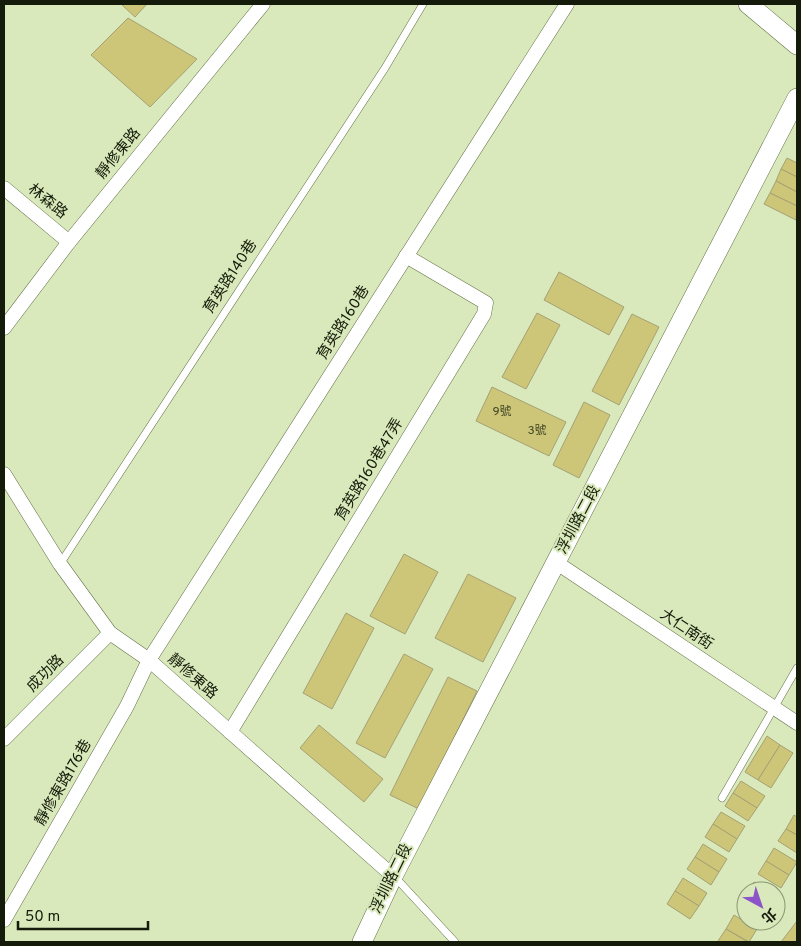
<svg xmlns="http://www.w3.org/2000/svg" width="801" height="946" font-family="Overpass,'Noto Sans TC',sans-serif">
<rect width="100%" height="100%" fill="#d9e9bb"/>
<g fill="#cdc679" stroke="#a5a174">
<polygon points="121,4 147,4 135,17"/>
<polygon points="128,18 197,59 150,107 91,55"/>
<polygon points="787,158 797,163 797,177 781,169"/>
<polygon points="781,169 797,177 797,192 776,181"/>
<polygon points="776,181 797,192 797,206 770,193"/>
<polygon points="770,193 797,206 796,220 764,204"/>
<polygon points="559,272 624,307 609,335 544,300"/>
<polygon points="537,313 560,325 526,389 502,377"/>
<polygon points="632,314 659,327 619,405 592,391"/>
<polygon points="492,387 566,422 549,456 476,421"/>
<polygon points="584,402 610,415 579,478 553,465"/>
<polygon points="404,554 438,572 405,634 370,616"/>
<polygon points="468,574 516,598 483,662 435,638"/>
<polygon points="346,613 374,628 332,709 303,693"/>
<polygon points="404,654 433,669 385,758 356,743"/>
<polygon points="448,677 477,691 419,809 390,795"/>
<polygon points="319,725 383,779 364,802 300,748"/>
<polygon points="767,736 780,745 758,780 745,772"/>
<polygon points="780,745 793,753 771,788 758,780"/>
<polygon points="741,781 765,796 757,808 733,793"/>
<polygon points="733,793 757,808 748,821 725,806"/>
<polygon points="721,812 745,826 737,839 713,824"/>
<polygon points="794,815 797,817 797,835 786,829"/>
<polygon points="713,824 737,839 729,852 705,837"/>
<polygon points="786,829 797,835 797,853 778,841"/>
<polygon points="703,844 727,859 719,872 695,857"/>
<polygon points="774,848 797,862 789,875 766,861"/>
<polygon points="695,857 719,872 711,885 687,869"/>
<polygon points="766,861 789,875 781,888 758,874"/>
<polygon points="683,878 707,893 699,906 675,891"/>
<polygon points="754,882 768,891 748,891"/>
<polygon points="675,891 699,906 690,919 667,904"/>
<polygon points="745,896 746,896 746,914 738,908"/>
<polygon points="734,915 757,929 749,942 726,929"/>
<polygon points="797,921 797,942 781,942"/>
<polygon points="726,929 748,942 720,942 718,941"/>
</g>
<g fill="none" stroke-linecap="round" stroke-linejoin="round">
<g stroke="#637148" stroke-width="8">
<g id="lane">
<polyline points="60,564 385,68 423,4"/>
<polyline points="722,798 797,668"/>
<polyline points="394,876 455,942"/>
</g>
</g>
<g stroke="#637148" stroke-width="15">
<g id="street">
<polyline points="4,188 69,242"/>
<polyline points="4,328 69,242 263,4"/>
<polyline points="4,474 60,564 110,633 149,660 393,876"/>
<polyline points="557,563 797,723"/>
<polyline points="230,732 484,314 486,303 406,256"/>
<polyline points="4,739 110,633"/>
<polyline points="4,920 127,706 149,660 567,4"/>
</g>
</g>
<g stroke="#637148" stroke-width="20">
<g id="secondary">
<polyline points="748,4 797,45"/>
<polyline points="362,942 393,876 797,98"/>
</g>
</g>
<use href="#lane" stroke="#fff" stroke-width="7"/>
<use href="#street" stroke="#fff" stroke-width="14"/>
<use href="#secondary" stroke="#fff" stroke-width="19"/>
</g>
<g text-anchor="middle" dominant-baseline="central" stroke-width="4" stroke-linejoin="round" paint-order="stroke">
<g font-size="12" fill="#434626">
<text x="502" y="412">9號</text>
<text x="537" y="431">3號</text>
</g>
<g font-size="15" fill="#151b0a" stroke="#d9e9bb">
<text transform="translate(119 154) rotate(-51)">靜修東路</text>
<text transform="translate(47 202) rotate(39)">林森路</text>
<text transform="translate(231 277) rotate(-57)">育英路140巷</text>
<text transform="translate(344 323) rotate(-58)">育英路160巷</text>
<text transform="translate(370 470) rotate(-59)">育英路160巷47弄</text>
<text transform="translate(579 520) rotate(-62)">浮圳路二段</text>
<text transform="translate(686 630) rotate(34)">大仁南街</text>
<text transform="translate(46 674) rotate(-45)">成功路</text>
<text transform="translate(192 677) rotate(41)">靜修東路</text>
<text transform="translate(64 783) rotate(-60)">靜修東路176巷</text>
<text transform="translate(392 879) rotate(-64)">浮圳路二段</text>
</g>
</g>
<rect width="801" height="946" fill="none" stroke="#151b0a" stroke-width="10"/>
<g transform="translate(761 906) rotate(140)"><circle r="24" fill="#d9e9bb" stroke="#8b9774"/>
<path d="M0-4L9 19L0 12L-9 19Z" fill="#8d53ca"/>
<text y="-8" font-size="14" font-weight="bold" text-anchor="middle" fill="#151b0a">北</text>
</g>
<path d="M18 921v8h130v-8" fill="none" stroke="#151b0a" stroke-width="2.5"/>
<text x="25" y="921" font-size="15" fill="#151b0a" stroke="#d9e9bb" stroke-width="4" paint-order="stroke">50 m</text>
</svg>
